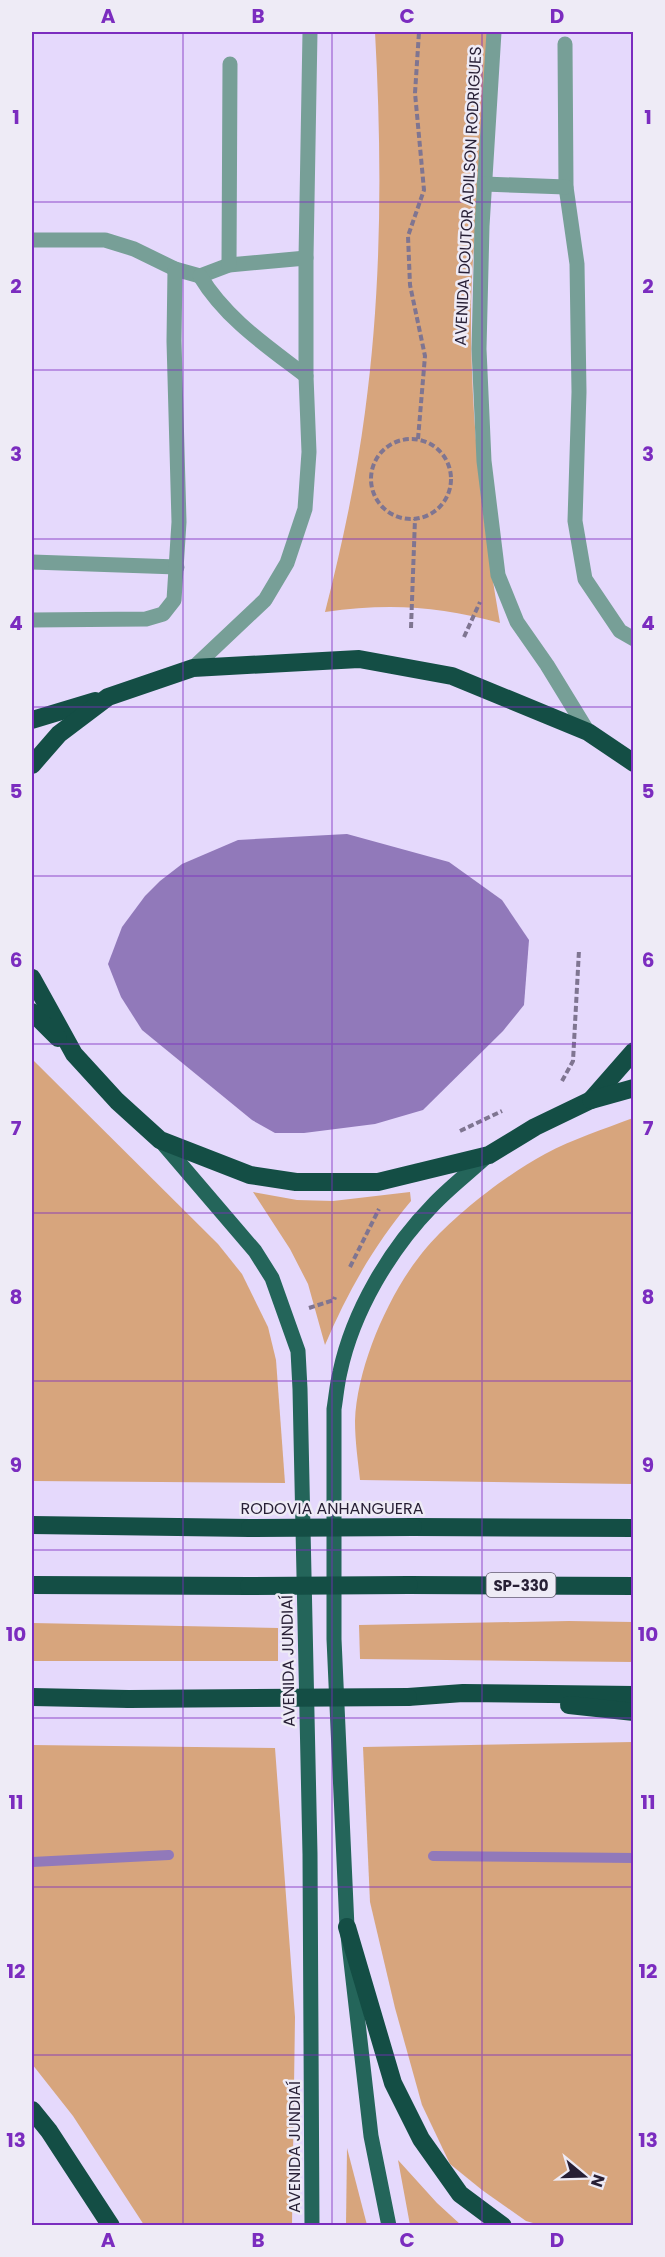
<svg xmlns="http://www.w3.org/2000/svg" width="665" height="2257" font-family="Poppins,sans-serif">
<rect width="100%" height="100%" fill="#e5d9fc"/>
<g fill="#d7a57d">
<path d="M375 32H489C487 68 486 105 483 141 478 200 471 259 471 319 471 421 482 522 500 623 439 606 388 603 325 612 342 546 356 480 365 412 382 286 382 158 375 32Z"/>
<polygon points="32,1059 218,1244 242,1274 268,1327 276,1360 285,1483 32,1481"/>
<path d="M633 1118V1484L360 1480C358 1461 355 1441 355 1421 357 1365 390 1290 427 1247 456 1214 506 1175 545 1154 573 1139 604 1129 633 1118Z"/>
<path d="M253 1192 297 1200 333 1201 410 1192 411 1201C374 1245 347 1293 325 1345L308 1284 290 1249Z"/>
<polygon points="569,1621 633,1622 633,1662 360,1659 359,1625"/>
<polygon points="32,1623 278,1628 278,1661 32,1661"/>
<polygon points="633,1742 633,2225 540,2225 526,2221 482,2190 450,2164 422,2105 395,2008 370,1902 363,1747"/>
<polygon points="32,1745 275,1748 295,2017 292,2225 144,2225 73,2116 32,2064"/>
<polygon points="347,2148 367,2225 346,2225"/>
<polygon points="398,2160 437,2203 461,2225 410,2225"/>
</g>
<polygon fill="#9179ba" points="347,834 449,862 502,900 529,940 524,1005 503,1031 423,1110 375,1124 304,1133 275,1133 252,1120 142,1030 121,997 108,964 122,927 145,896 160,881 182,864 238,840"/>
<g fill="none" stroke-linecap="round" stroke-linejoin="round">
<g stroke="#9179ba" stroke-width="10">
<polyline points="433,1856 634,1858"/>
<polyline points="32,1862 169,1855"/>
</g>
<g stroke="#7f7591" stroke-width="4" stroke-dasharray="6 3" stroke-linecap="butt">
<circle cx="411" cy="479" r="40"/>
<polyline points="418,439 425,356 410,285 408,236 424,190 415,93 419,32"/>
<polyline points="411,628 415,519"/>
<polyline points="464,637 480,602"/>
<polyline points="562,1081 573,1061 579,950"/>
<polyline points="460,1131 502,1111"/>
<polyline points="350,1267 379,1209"/>
<polyline points="309,1308 334,1300 335,1297"/>
</g>
<g stroke="#779f97" stroke-width="15">
<polyline points="494,32 482,226 479,349 484,461 498,575 517,622 547,665 588,732"/>
<polyline points="565,44 566,187 577,264 579,392 575,521 585,579 620,631 634,639"/>
<polyline points="484,184 566,187"/>
<polyline points="32,240 105,240 134,249 175,269 200,276 229,265 306,258"/>
<polyline points="229,265 230,64"/>
<path d="M200 276C226 319 267 346 306 376"/>
<polyline points="32,562 177,567"/>
<polyline points="32,620 146,619 163,614 174,600 179,522 174,341 175,269"/>
<polyline points="193,668 265,600 287,563 305,509 309,452 306,376 306,258 310,32"/>
</g>
<g stroke="#24655a" stroke-width="15">
<polyline points="160,1140 255,1251 272,1278 298,1351 300,1389 310,1854 312,2226"/>
<path d="M389 2226 371 2136 347 1927 334 1639V1409C336 1397 337 1384 340 1372 353 1311 390 1249 433 1205 450 1187 470 1172 488 1155"/>
</g>
<g stroke="#144e45" stroke-width="18">
<polyline points="32,720 95,701"/>
<polyline points="32,765 59,734 108,697 193,668 359,659 452,676 588,732 634,763"/>
<polyline points="32,978 74,1054 117,1101 160,1140 250,1175 296,1182 378,1182 489,1155 535,1127 591,1100 634,1051"/>
<polyline points="32,1012 58,1038"/>
<polyline points="591,1100 634,1088"/>
<polyline points="32,1525 250,1528"/>
<polyline points="413,1527 634,1528"/>
<polyline points="32,1585 249,1586"/>
<polyline points="409,1585 634,1586"/>
<polyline points="32,1697 129,1699"/>
<polyline points="408,1697 463,1693 634,1695"/>
<polyline points="569,1705 634,1712"/>
<polyline points="347,1927 393,2083 421,2139 460,2194 503,2226"/>
<polyline points="32,2110 49,2131 111,2226"/>
</g>
<g stroke="#144e45" stroke-width="18">
<polyline points="250,1528 413,1527"/>
<polyline points="249,1586 409,1585"/>
<polyline points="129,1699 408,1697"/>
</g>
</g>
<path fill="none" stroke="#7b2cbf" stroke-width="1.5" stroke-opacity="0.55" d="M183 32V2226M332 32V2226M482 32V2226M32 202H634M32 370H634M32 539H634M32 707H634M32 876H634M32 1044H634M32 1213H634M32 1381H634M32 1550H634M32 1718H634M32 1887H634M32 2055H634"/>
<g text-anchor="middle" dominant-baseline="central" stroke-width="5" stroke-linejoin="round" paint-order="stroke">
<rect fill="#eeebf6" stroke="#635c6f" stroke-width="1.5" x="486.5" y="1573" width="69" height="24" rx="4.5"/>
<g font-size="15" font-weight="bold" fill="#271f35">
<text x="521" y="1585">SP-330</text>
</g>
<g font-size="16" fill="#271f35" stroke="#eeebf6">
<text transform="translate(468 196) rotate(-87)">AVENIDA DOUTOR ADILSON RODRIGUES</text>
<text x="332" y="1508">RODOVIA ANHANGUERA</text>
<text transform="translate(288 1661) rotate(-91)">AVENIDA JUNDIAÍ</text>
<text transform="translate(294 2147) rotate(-90)">AVENIDA JUNDIAÍ</text>
</g>
</g>
<rect width="665" height="2257" fill="none" stroke="#eeebf6" stroke-width="66"/>
<g transform="translate(584 2176) rotate(109)" stroke="#eeebf6" stroke-width="4.5" paint-order="stroke">
<path d="M0-4.5L10 22L0 15L-10 22Z" fill="#271f35"/>
<text y="-9" font-size="16" font-weight="bold" text-anchor="middle" fill="#271f35">N</text>
</g>
<rect x="33" y="33" width="599" height="2191" fill="none" stroke="#7b2cbf" stroke-width="2"/>
<g font-size="20" text-anchor="middle" font-weight="bold" fill="#7b2cbf">
<text x="108" y="23">A</text>
<text x="258" y="23">B</text>
<text x="407" y="23">C</text>
<text x="557" y="23">D</text>
<text x="16" y="124">1</text>
<text x="648" y="124">1</text>
<text x="16" y="293">2</text>
<text x="648" y="293">2</text>
<text x="16" y="461">3</text>
<text x="648" y="461">3</text>
<text x="16" y="630">4</text>
<text x="648" y="630">4</text>
<text x="16" y="798">5</text>
<text x="648" y="798">5</text>
<text x="16" y="967">6</text>
<text x="648" y="967">6</text>
<text x="16" y="1135">7</text>
<text x="648" y="1135">7</text>
<text x="16" y="1304">8</text>
<text x="648" y="1304">8</text>
<text x="16" y="1472">9</text>
<text x="648" y="1472">9</text>
<text x="16" y="1641">10</text>
<text x="648" y="1641">10</text>
<text x="16" y="1809">11</text>
<text x="648" y="1809">11</text>
<text x="16" y="1978">12</text>
<text x="648" y="1978">12</text>
<text x="16" y="2147">13</text>
<text x="648" y="2147">13</text>
<text x="108" y="2247">A</text>
<text x="258" y="2247">B</text>
<text x="407" y="2247">C</text>
<text x="557" y="2247">D</text>
</g>
</svg>
